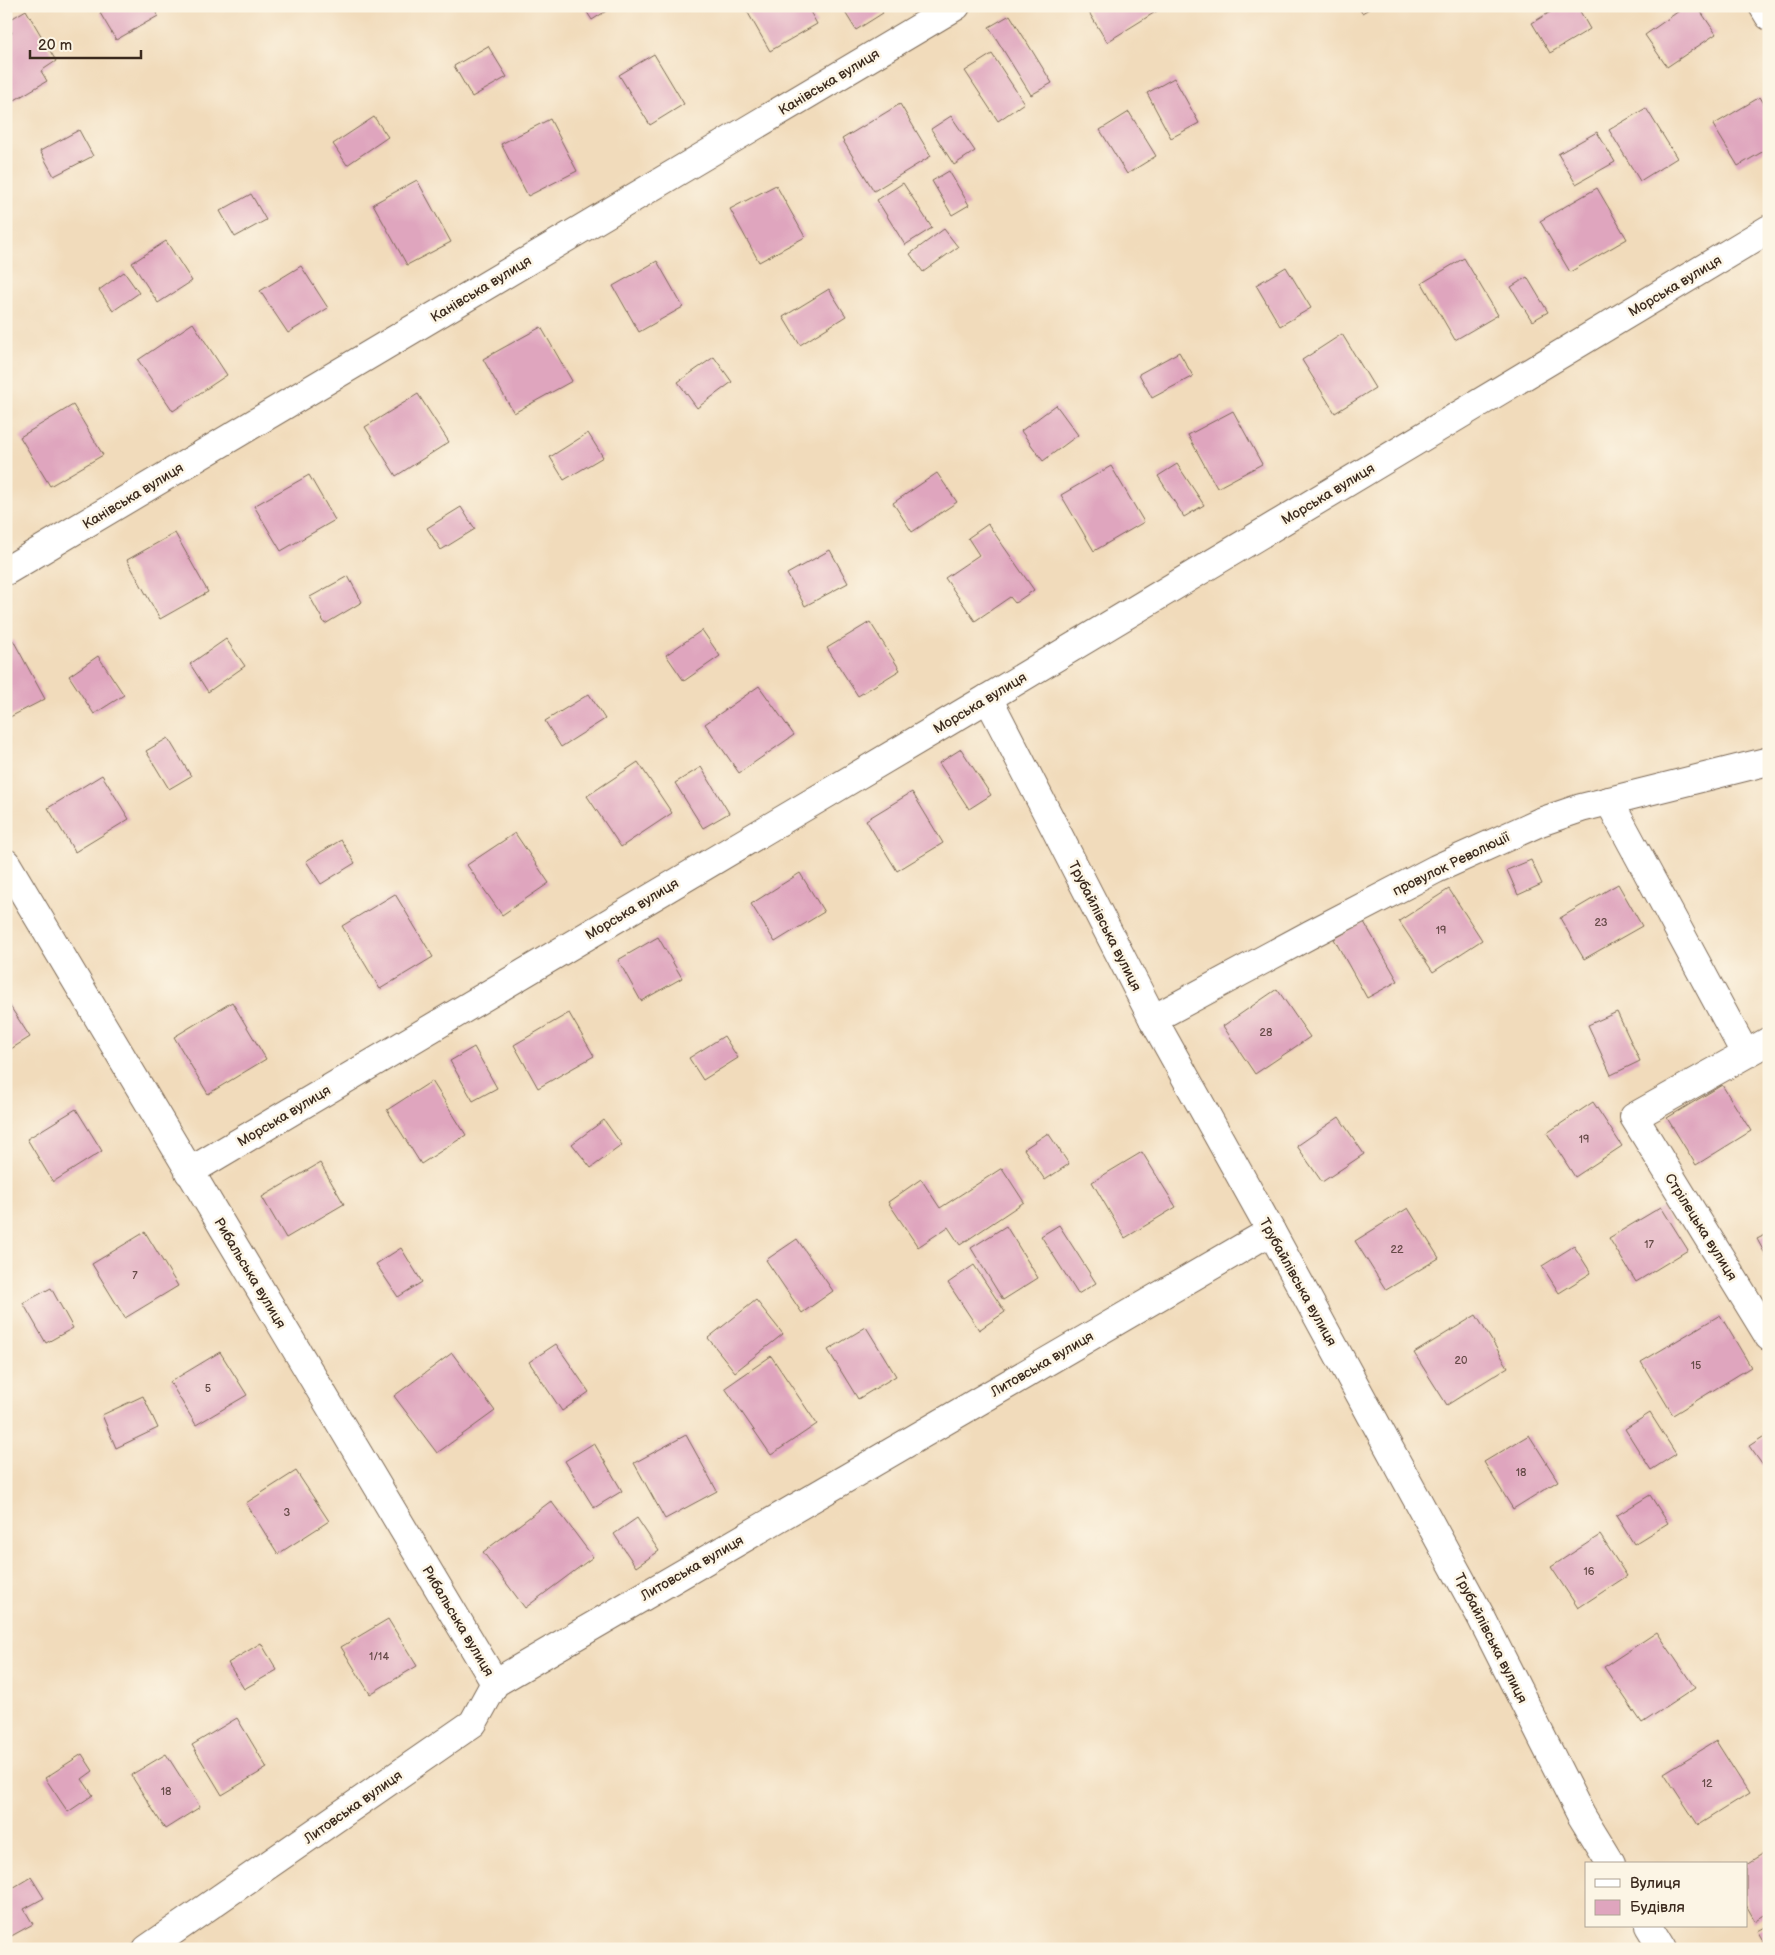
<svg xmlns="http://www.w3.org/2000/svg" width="1775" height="1955" font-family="'Balsamiq Sans',sans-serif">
<rect width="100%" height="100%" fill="#fcf5e5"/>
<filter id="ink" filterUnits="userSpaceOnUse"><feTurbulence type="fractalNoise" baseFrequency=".02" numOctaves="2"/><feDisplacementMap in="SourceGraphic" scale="10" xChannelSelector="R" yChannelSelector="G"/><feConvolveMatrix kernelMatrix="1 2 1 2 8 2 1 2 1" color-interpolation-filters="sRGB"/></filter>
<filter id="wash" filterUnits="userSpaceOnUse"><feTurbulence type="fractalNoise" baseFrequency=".0096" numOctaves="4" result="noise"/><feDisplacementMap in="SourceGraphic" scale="20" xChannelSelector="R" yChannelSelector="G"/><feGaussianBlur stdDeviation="1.12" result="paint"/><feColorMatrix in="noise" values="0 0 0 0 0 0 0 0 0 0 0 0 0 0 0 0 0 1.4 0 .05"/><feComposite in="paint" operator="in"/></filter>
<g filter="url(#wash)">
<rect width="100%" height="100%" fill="#f1dbbb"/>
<g id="blocks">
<g fill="#dfa5be">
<polygon points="111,6 153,6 158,16 116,40 100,13"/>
<polygon points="583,6 614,6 592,20"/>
<polygon points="744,6 807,6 817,24 770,51"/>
<polygon points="841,6 878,6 883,13 856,30"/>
<polygon points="1085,6 1165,6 1107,42"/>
<polygon points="1358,6 1374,6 1362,13"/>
<polygon points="1560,6 1577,6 1590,29 1550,53 1532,23"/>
<polygon points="1686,6 1697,6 1716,34 1667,67 1645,35"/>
<polygon points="26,10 56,61 41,71 47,81 8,104 6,101 6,37 12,33 6,22"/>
<polygon points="1010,15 1052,83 1031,95 989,27"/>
<polygon points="488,46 507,77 472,97 454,66"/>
<polygon points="654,54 684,104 650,125 619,75"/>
<polygon points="992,54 1024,103 998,121 965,71"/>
<polygon points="1174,78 1199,123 1171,138 1147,93"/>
<polygon points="1760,97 1769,112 1769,148 1738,166 1713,125"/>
<polygon points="900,104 931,156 874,191 842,139"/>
<polygon points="1646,108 1677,158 1640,181 1609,130"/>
<polygon points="1129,112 1156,156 1127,174 1100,130"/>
<polygon points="951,116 975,151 954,165 931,129"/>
<polygon points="374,117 388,137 347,165 333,144"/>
<polygon points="550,119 577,171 528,196 501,144"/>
<polygon points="79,130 93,156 54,176 40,151"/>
<polygon points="1597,132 1615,162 1576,184 1558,154"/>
<polygon points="949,171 969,205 952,215 932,181"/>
<polygon points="417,180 451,242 407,265 373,204"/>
<polygon points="903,183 932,228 905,245 877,200"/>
<polygon points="776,185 805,237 759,262 730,209"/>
<polygon points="1597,188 1627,239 1570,272 1540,221"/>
<polygon points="251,194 266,220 235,237 220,211"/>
<polygon points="944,229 958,247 923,272 910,254"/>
<polygon points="166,241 192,281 158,303 132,263"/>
<polygon points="1464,258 1498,315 1455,340 1422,283"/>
<polygon points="657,261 683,307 639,332 613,286"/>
<polygon points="301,266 328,308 288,333 260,291"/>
<polygon points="1286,267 1311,308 1280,326 1256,285"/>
<polygon points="124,272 139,293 113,311 99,290"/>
<polygon points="1527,277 1548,312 1532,321 1511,287"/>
<polygon points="829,289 846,316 800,345 783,317"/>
<polygon points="193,323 227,375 173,411 138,360"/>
<polygon points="541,327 572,381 514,413 483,359"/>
<polygon points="1342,334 1375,388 1335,413 1302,360"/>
<polygon points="1179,352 1193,376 1152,398 1139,374"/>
<polygon points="714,357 732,382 697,408 678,382"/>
<polygon points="418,394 449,442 396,476 365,427"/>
<polygon points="73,405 103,455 50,486 20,437"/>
<polygon points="1056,405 1078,435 1043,461 1021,431"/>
<polygon points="1233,411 1262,464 1217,488 1188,435"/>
<polygon points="588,433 603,457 564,480 550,457"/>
<polygon points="1177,464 1204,505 1184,517 1158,476"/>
<polygon points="1111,466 1144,522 1094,551 1061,495"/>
<polygon points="937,473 957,502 912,532 893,503"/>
<polygon points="309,475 335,520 281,551 254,506"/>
<polygon points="461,507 475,529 441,550 427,528"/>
<polygon points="988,524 1034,590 1015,603 1010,597 975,621 945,578 979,555 968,538"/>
<polygon points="175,533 208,592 160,619 127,560"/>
<polygon points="830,550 848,583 805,606 787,574"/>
<polygon points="348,576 362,602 325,624 310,597"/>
<polygon points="870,622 900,670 858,696 827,648"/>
<polygon points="702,630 720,656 684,681 666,655"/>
<polygon points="226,639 245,666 208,692 190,664"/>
<polygon points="13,640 45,699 6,719 6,643"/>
<polygon points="98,656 124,695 94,714 69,676"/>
<polygon points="759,686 794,735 739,773 705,724"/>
<polygon points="589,694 605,719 561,747 545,721"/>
<polygon points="168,738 191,776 169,789 146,751"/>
<polygon points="961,749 991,795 969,809 939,763"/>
<polygon points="638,762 672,813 621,847 587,796"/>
<polygon points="701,767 729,813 703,828 675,783"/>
<polygon points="102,775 129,819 75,852 48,808"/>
<polygon points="912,792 943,843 897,871 866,820"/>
<polygon points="515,833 549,883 502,915 467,865"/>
<polygon points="341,840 355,863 321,884 306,861"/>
<polygon points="1531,860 1542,884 1518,895 1507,870"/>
<polygon points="800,873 824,912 775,942 751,904"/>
<polygon points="1618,884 1642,926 1584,959 1560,918"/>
<polygon points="1449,889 1482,940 1433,972 1399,921"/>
<polygon points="395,894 433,957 380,989 342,926"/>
<polygon points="1364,922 1398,981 1367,998 1334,939"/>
<polygon points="658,937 682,978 641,1001 618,960"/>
<polygon points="1277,989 1310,1037 1255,1074 1223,1026"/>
<polygon points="6,1000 30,1037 6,1052"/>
<polygon points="232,1002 266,1059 208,1094 174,1037"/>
<polygon points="1617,1012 1640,1061 1611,1075 1588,1025"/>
<polygon points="569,1013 594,1056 538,1088 514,1045"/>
<polygon points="724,1036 738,1058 703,1080 689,1058"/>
<polygon points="474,1047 497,1088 473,1101 450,1061"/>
<polygon points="432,1081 466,1135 421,1164 387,1110"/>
<polygon points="1722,1085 1751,1131 1696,1165 1667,1118"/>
<polygon points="1593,1102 1622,1146 1575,1177 1547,1133"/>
<polygon points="76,1109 102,1151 53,1182 27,1139"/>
<polygon points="1339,1117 1364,1154 1322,1182 1297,1146"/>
<polygon points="604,1120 622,1145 591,1168 572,1144"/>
<polygon points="1048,1133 1069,1164 1045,1180 1024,1149"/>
<polygon points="1142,1152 1176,1207 1125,1238 1092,1182"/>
<polygon points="320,1163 344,1204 286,1238 262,1197"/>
<polygon points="1002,1168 1024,1202 960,1245 948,1227 918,1247 888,1202 921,1179 940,1208"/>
<polygon points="1661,1207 1688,1250 1636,1282 1609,1238"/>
<polygon points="1408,1208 1439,1258 1386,1290 1355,1241"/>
<polygon points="1059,1225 1096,1283 1078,1294 1041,1236"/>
<polygon points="1006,1226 1038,1278 1003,1300 971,1248"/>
<polygon points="145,1232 178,1286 125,1318 92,1264"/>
<polygon points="1769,1233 1769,1261 1757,1239"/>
<polygon points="797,1239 833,1291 802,1313 766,1260"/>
<polygon points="1574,1246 1591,1273 1559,1293 1542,1266"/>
<polygon points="401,1248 422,1282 398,1297 376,1264"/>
<polygon points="974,1265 1005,1312 979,1330 948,1283"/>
<polygon points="51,1288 73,1328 46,1343 23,1303"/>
<polygon points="756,1300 783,1334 735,1372 708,1338"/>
<polygon points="1476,1315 1508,1367 1447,1405 1414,1353"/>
<polygon points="1720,1315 1751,1367 1673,1415 1641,1362"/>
<polygon points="866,1327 896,1376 858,1399 828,1350"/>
<polygon points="556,1344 589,1392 562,1411 529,1362"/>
<polygon points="220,1352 247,1395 196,1425 170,1382"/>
<polygon points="452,1353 495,1411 437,1453 394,1396"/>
<polygon points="771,1356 817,1424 771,1455 725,1388"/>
<polygon points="143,1396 158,1428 116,1448 102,1415"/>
<polygon points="1650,1413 1676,1454 1651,1470 1625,1429"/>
<polygon points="1769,1433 1769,1474 1749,1446"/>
<polygon points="686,1435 717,1491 665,1519 634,1463"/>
<polygon points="1529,1435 1558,1481 1513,1509 1484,1462"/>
<polygon points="594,1443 622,1491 594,1508 565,1461"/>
<polygon points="296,1471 329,1521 278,1554 246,1503"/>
<polygon points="1650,1495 1668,1523 1634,1544 1616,1516"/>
<polygon points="551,1501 593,1557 525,1608 483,1552"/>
<polygon points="637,1518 659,1551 636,1567 614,1534"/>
<polygon points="1600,1535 1627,1576 1578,1608 1551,1567"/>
<polygon points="388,1619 417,1666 370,1694 341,1647"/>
<polygon points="1657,1632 1695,1688 1642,1723 1604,1667"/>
<polygon points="261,1643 277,1670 244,1689 228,1663"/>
<polygon points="237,1718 267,1768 222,1795 192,1745"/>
<polygon points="1716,1741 1749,1793 1698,1825 1664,1773"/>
<polygon points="82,1754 93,1771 82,1779 93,1795 68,1812 45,1778"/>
<polygon points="166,1754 200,1807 165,1829 131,1775"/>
<polygon points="1769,1850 1769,1912 1755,1921 1746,1905 1746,1864"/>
<polygon points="31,1877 44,1898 24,1909 33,1924 6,1939 6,1881 11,1889"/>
<polygon points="1769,1925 1769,1949 1768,1949 1758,1931"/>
</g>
</g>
</g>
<g filter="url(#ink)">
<use href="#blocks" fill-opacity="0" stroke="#7b6855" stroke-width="1"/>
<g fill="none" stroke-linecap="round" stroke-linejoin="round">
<g stroke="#7b6855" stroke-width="30">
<g id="minor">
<polyline points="1763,6 1769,16"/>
<polyline points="6,571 956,6"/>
<polyline points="988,698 1153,1019 1271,1231 1480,1615 1581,1815 1611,1864"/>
<polyline points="1609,801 1745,1053"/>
<polyline points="6,863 495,1683"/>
<polyline points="1153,1019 1311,934 1436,869 1540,822 1581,808 1769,761"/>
<polyline points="1769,1041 1634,1117 1769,1337"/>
<polyline points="189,1172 988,698 1769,229"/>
<polyline points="1649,1926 1663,1949"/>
<polyline points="147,1949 473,1723 495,1683 1271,1231"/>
</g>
</g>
<use href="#minor" stroke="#fff" stroke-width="28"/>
</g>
</g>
<g text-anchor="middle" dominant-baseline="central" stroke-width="5" stroke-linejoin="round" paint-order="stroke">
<g font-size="11" fill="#644946">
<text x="1601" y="922">23</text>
<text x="1441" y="930">19</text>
<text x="1266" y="1032">28</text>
<text x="1584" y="1139">19</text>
<text x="1649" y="1244">17</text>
<text x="1397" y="1249">22</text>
<text x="135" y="1275">7</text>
<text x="1461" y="1360">20</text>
<text x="1696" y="1365">15</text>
<text x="208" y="1388">5</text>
<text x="1521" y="1472">18</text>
<text x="287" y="1512">3</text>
<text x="1589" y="1571">16</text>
<text x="379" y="1656">1/14</text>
<text x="1707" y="1783">12</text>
<text x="166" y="1791">18</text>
</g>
<g font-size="14" fill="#3b2a1e" stroke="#fcf5e5">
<text transform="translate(829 82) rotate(-31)">Канівська вулиця</text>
<text transform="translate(1675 286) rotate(-31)">Морська вулиця</text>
<text transform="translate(481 289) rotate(-31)">Канівська вулиця</text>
<text transform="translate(1328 494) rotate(-31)">Морська вулиця</text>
<text transform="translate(133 496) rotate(-31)">Канівська вулиця</text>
<text transform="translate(980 703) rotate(-31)">Морська вулиця</text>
<text transform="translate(1451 864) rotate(-26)">провулок Революції</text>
<text transform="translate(632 909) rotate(-31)">Морська вулиця</text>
<text transform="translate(1105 926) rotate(63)">Трубайлівська вулиця</text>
<text transform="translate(284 1116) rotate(-31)">Морська вулиця</text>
<text transform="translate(1701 1227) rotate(58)">Стрілецька вулиця</text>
<text transform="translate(250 1273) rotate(59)">Рибальська вулиця</text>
<text transform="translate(1298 1282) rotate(61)">Трубайлівська вулиця</text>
<text transform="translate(1042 1364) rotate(-30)">Литовська вулиця</text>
<text transform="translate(692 1568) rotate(-30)">Литовська вулиця</text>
<text transform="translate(458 1621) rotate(59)">Рибальська вулиця</text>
<text transform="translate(1491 1638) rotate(63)">Трубайлівська вулиця</text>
<text transform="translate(353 1807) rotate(-35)">Литовська вулиця</text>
</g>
</g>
<rect width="1775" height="1955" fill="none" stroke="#fcf5e5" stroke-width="25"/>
<rect x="1585" y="1862" width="162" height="65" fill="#fcf5e5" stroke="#afa495"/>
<rect x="1595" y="1879" width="25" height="8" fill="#ffffff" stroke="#afa495"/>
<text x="1630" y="1888" font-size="15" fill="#3b2a1e">Вулиця</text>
<rect x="1595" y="1900" width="25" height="15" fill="#dfa5be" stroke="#afa495"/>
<text x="1630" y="1912" font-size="15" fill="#3b2a1e">Будівля</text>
<path d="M30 50v8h111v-8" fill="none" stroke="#3b2a1e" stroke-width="2.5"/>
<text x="38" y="50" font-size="15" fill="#3b2a1e" stroke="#fcf5e5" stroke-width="4" paint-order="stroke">20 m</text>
</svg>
